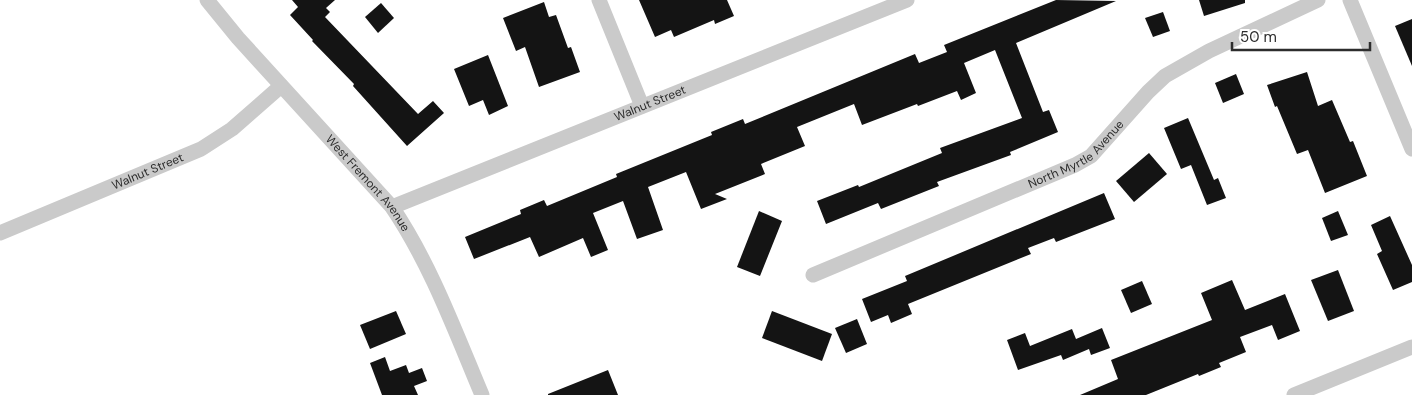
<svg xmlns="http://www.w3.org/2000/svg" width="1412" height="395" font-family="'DM Sans',sans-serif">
<rect width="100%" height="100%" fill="#fff"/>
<g fill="#141414">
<polygon points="292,0 335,0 326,8 330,12 325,17 418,114 433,101 444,113 407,146 353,86 354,84 312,41 313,40 290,15 298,7"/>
<polygon points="639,0 727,0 734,16 715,24 714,20 674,37 671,30 655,37"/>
<polygon points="1056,0 1116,1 1016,43 1043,112 1049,110 1058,132 1010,152 1011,155 937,182 939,186 881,209 878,203 826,224 817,201 858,185 859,187 942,153 940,148 1022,118 995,50 964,63 976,93 961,100 957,91 918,106 917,104 862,125 854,104 797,127 805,146 761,164 765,174 715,194 727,199 701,209 686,172 648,187 663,230 637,239 623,201 593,213 608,250 591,257 583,238 539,257 530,237 474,259 465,237 521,214 520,210 544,200 547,206 617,177 616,174 712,135 711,132 743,119 745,124 915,54 919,63 947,52 944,45"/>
<polygon points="1199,0 1245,0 1245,3 1204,16"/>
<polygon points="544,2 549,17 556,15 568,48 571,47 580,72 539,87 525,47 516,51 503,18"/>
<polygon points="381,3 394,18 378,33 365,17"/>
<polygon points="1163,12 1170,31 1153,37 1145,18"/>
<polygon points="1412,19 1412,66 1395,26"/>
<polygon points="488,55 508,106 489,115 483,100 469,106 454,69"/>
<polygon points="1307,72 1318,106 1332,100 1350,142 1353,141 1367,176 1325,193 1308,150 1297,154 1277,106 1275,107 1267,85"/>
<polygon points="1236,74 1244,94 1223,103 1215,83"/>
<polygon points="1188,118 1214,180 1218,178 1226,198 1207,205 1191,165 1181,169 1164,128"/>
<polygon points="1149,153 1167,174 1134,202 1116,181"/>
<polygon points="1104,193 1115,219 1056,242 1054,238 1028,248 1031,254 908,304 912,314 891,323 888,315 871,322 862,299 907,281 905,276"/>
<polygon points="759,211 782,221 760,276 737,267"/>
<polygon points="1338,211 1348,235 1331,241 1322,218"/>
<polygon points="1390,216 1412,265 1412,282 1393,290 1377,254 1382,251 1371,225"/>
<polygon points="1338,270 1354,311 1328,321 1311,280"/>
<polygon points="1232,280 1245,310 1285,294 1300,331 1278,340 1272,325 1240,337 1246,352 1219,363 1221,367 1199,376 1198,374 1146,395 1080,395 1118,379 1111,360 1212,320 1201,293"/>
<polygon points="1142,281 1152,304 1131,313 1121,290"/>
<polygon points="396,311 406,334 370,349 360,325"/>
<polygon points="772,311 832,334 822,361 762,338"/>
<polygon points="857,319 867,344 846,353 835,328"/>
<polygon points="1102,328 1110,348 1091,355 1089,349 1063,360 1061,355 1018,370 1007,340 1025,333 1030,346 1072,329 1076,339"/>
<polygon points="385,357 390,371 406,365 409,373 422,368 427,381 414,386 418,395 382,395 370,363"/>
<polygon points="608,370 618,395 548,395 548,394"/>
</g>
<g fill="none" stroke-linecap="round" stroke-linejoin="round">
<g stroke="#cacaca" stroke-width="15">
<path id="s1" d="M207 0 238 38 392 207C431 265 455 331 482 395"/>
<polyline points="599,0 642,106"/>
<polyline points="1350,0 1412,149"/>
<path id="s2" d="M392 207 907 0"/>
<path id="s3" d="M0 233 201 149 232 129 281 86"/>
<path id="s4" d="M813 275 1075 165 1091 156 1148 92 1165 76 1209 51 1318 0"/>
<polyline points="1294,395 1412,347"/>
</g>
</g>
<g text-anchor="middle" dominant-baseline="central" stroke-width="5" stroke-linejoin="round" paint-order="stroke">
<g font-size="12" fill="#2d2d2d" stroke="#fff">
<text stroke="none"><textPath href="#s2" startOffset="278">Walnut Street</textPath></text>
<text stroke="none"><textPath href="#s4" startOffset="291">North Myrtle Avenue</textPath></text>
<text stroke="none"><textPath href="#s3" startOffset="160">Walnut Street</textPath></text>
<text stroke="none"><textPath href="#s1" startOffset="244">West Fremont Avenue</textPath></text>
</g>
</g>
<path d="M1232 42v8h138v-8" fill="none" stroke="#2d2d2d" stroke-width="2.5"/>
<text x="1240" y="42" font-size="15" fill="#2d2d2d" stroke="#ffffff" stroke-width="4" paint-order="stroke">50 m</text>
</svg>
